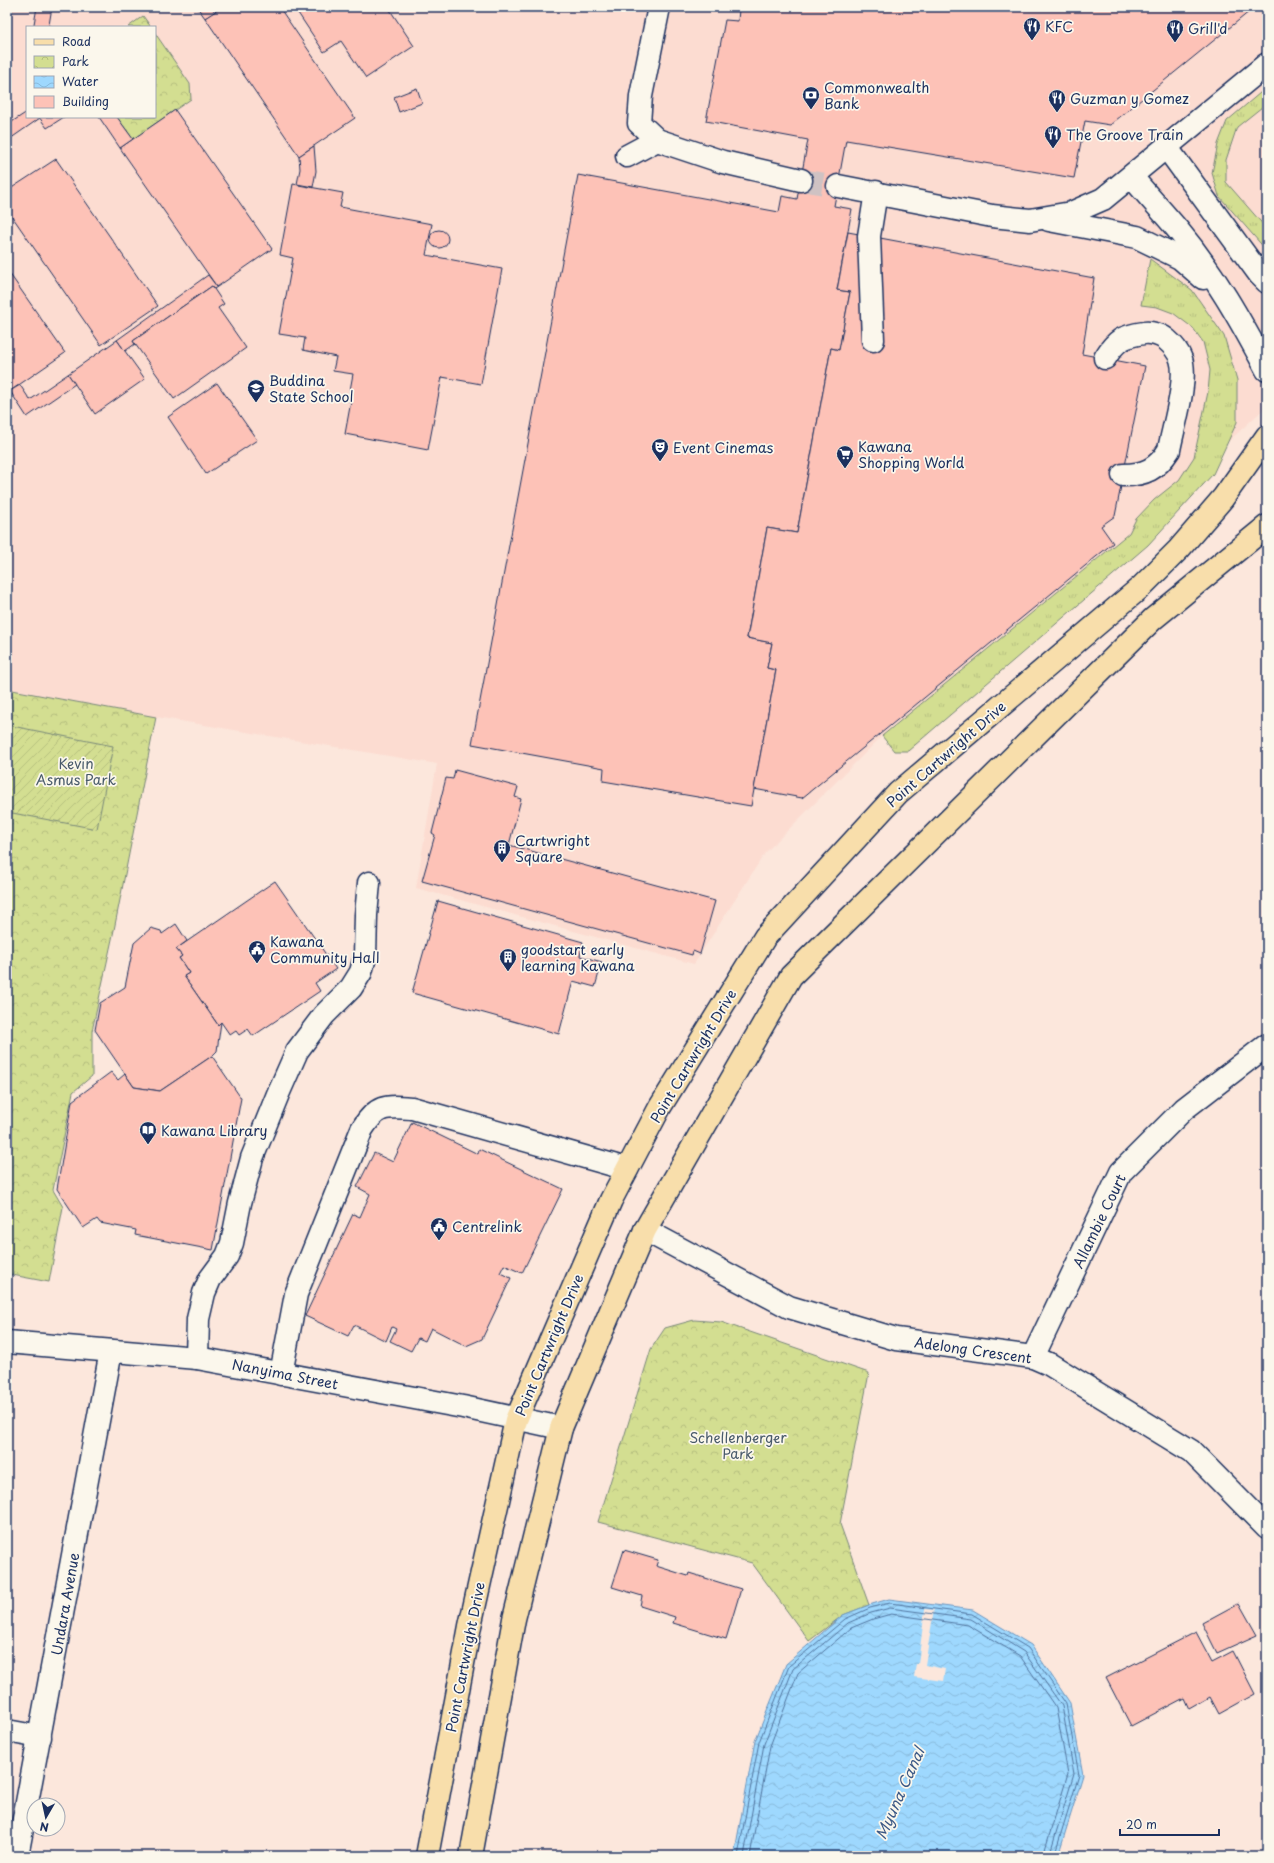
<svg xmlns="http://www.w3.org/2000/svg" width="1274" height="1863" font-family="'Playpen Sans',sans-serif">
<defs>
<pattern id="grass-tufts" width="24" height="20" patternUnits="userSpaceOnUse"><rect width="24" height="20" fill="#d3de91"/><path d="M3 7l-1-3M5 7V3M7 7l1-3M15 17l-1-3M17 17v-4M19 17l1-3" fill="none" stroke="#b5bf7f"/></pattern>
<pattern id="park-crowns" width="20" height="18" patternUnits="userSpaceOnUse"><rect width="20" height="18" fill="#d3de91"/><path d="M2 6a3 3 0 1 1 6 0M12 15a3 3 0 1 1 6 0" fill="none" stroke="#b5bf7f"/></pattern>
<pattern id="garden-furrows" width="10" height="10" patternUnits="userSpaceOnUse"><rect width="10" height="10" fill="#d3de91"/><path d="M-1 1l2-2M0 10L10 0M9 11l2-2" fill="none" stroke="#b5bf7f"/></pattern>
<pattern id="water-waves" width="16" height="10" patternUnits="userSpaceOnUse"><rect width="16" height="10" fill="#9ed8fe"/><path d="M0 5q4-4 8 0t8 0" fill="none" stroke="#88badc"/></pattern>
</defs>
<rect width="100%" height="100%" fill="#fce7dc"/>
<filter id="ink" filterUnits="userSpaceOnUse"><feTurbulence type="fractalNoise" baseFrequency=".025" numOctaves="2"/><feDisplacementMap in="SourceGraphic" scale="8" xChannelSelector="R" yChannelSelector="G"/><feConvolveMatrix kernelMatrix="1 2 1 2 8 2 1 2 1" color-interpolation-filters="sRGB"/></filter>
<g filter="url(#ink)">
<path fill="#fcdcd1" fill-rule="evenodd" d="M7 7H1267V406L1129 533 882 736 765 853 694 964 416 888 437 764 156 717 7 689ZM27 27H155V117H27Z"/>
<g fill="url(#grass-tufts)" stroke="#778678">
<polygon points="1267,87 1267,103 1237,127 1226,160 1226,182 1267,229 1267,251 1219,196 1212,173 1218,144 1227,121"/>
<polygon points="1150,259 1192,290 1224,336 1237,380 1237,422 1213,474 1148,545 908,751 894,751 882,736 1129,533 1136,519 1154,500 1179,480 1194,457 1208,392 1210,370 1203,342 1193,328 1173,313 1157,307 1141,305"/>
</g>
<g fill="url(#park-crowns)" stroke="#778678">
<polygon points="143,16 151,27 128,27"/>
<polygon points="155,33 190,84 191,99 133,139 117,117 155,117"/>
<polygon points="7,689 156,717 114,930 92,1031 92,1076 73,1092 53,1190 63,1207 49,1282 7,1274"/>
<polygon points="694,1320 721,1322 869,1373 840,1524 869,1605 843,1615 809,1641 752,1563 598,1522 651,1349 665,1328"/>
</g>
<polygon fill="url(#garden-furrows)" stroke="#778678" points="7,725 113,746 97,829 7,812"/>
<polygon fill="url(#water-waves)" stroke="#6a94be" points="889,1599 973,1610 1031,1645 1070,1703 1083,1775 1058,1856 734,1856 755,1741 786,1664 843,1615 869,1605"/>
<polygon fill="#fce7dc" points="925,1609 934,1610 925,1665 945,1669 943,1681 914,1677 916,1664 918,1664"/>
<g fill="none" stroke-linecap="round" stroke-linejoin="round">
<g stroke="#4f739e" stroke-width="1">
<polyline points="738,1856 759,1742 789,1666 845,1619 870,1608 890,1603 972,1614 1028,1648 1066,1704 1079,1775 1054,1856"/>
<polyline points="744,1856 764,1744 793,1669 848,1623 871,1613 890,1608 971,1619 1024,1652 1062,1706 1074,1774 1049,1856"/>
<polyline points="750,1856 770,1746 798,1673 851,1628 873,1619 891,1614 968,1625 1020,1656 1056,1708 1068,1774 1043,1856"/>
</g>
</g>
<g fill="#fdc2b7" stroke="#1b2f5e">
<polygon points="37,7 52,7 49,25 50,27 36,27 34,24"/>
<polygon points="197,7 211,7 215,12 205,18"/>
<polygon points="222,7 279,7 355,118 299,156 205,18"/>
<polygon points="294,7 388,7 414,46 366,78 341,41 324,52"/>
<polygon points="747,7 1255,7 1110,125 1085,121 1074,178 846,140 834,206 852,209 837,290 850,292 839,350 831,348 797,533 767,528 747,638 772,643 767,668 776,670 751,806 603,781 604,768 472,744 578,175 779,212 782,196 797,199 808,140 706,121 725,20 738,21 739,9"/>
<polygon points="417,88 422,103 399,112 394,97"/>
<polygon points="175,110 272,249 217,287 120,148"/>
<polygon points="27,112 27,117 40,118 7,141 7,125"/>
<polygon points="39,117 64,117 47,128"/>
<polygon points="99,117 117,117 133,139 120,148"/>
<polygon points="314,146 316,171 313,187 297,184 300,169 299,156"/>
<polygon points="56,159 158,306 101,345 7,209 7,191"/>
<polygon points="293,184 343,193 340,207 432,224 426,255 502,269 481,384 442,377 428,450 345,434 351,401 348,401 353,374 333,371 336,357 303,350 305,338 279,334 293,258 280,255"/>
<circle cx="439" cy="239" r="9"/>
<polygon points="848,232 1094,278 1082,354 1145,366 1115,516 1101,526 1113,543 802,798 754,789 776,670 767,668 772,643 747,638 767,528 797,533 831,348 839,350 850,292 837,290"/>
<polygon points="7,270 65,353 10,391 7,388"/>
<polygon points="208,275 217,287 214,289 212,286 133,341 135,344 125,351 117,340"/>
<polygon points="212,286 224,304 218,308 246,348 174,399 133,341"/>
<polygon points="117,340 145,379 95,414 68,374"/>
<polygon points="68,374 75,384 27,417 10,391 20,385 30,400"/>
<polygon points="217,383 257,440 206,474 168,417"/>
<polygon points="455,770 518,787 515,797 521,799 509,845 715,901 700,954 693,951 692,955 422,881 435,835 432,833 446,778 453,779"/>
<polygon points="275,881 336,969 315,983 320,991 253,1036 248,1029 239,1035 236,1031 230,1035 221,1022 218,1025 184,976 189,973 179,958 182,956 176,949"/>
<polygon points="438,901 583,942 580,956 602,962 595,987 573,981 559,1034 412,993"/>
<polygon points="176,924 187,941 176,949 182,956 179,958 189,973 184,976 218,1025 221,1022 217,1051 212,1056 160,1091 134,1087 95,1030 100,1003 125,987 134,943 151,928 161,931 162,934"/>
<polygon points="212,1056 241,1098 213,1250 135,1235 136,1230 100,1223 97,1219 83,1228 57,1189 72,1101 111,1072 118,1080 125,1074 134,1087 160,1091"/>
<polygon points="412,1122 478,1154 479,1149 563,1189 522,1273 504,1265 500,1273 511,1278 482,1339 466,1346 431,1328 425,1341 418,1338 411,1351 390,1341 396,1329 392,1327 386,1341 354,1325 348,1336 305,1316 353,1214 360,1217 370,1194 357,1187 374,1153 393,1162"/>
<polygon points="624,1550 658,1560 656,1566 688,1576 689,1573 741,1589 726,1639 673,1623 675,1617 640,1606 642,1596 612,1587"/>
<polygon points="1239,1603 1257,1635 1217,1653 1202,1623"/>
<polygon points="1196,1632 1212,1662 1233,1651 1255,1694 1219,1714 1210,1697 1189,1709 1184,1698 1131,1726 1106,1678"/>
</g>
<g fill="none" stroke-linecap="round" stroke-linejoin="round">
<polyline stroke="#cfc2c3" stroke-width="22" stroke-dasharray="22 11" stroke-linecap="butt" points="801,180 838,186"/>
<g stroke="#1b2f5e" stroke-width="25">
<g id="minor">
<polyline points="659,7 641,96 639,123 657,140 723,162 801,180"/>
<polyline points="1167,148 1260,275 1267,282"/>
<polyline points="627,156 657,140"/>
<path d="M1132 177C1147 195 1163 212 1178 230 1214 273 1241 321 1267 370"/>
<polyline points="838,186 992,216 1030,220 1071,213 1103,199 1267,64"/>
<polyline points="1049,220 1137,237 1180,258 1203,278"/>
<polyline points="873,340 869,236 876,192"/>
<path d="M1105 358C1116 340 1123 336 1144 333 1151 332 1162 335 1167 340 1173 345 1178 351 1181 359 1188 380 1173 428 1169 450 1157 469 1145 475 1123 475"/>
<polyline points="645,1230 789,1307 896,1339 1033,1357 1049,1364 1191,1451 1267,1528"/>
<polyline points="7,1342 197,1358 463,1407 561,1428"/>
<polyline points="1033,1357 1121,1172 1184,1109 1267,1045"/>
<polyline points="197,1358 198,1319 204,1293 210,1279 227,1256 232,1243 240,1203 252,1158 278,1094 297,1051 324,1015 351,988 361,972 365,957 366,915 369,883"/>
<path d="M281 1374 296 1294 362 1129C377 1105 385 1106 412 1108L627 1169"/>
<polyline points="7,1731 40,1737"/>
<polyline points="17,1856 111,1351"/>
</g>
</g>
<g stroke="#1b2f5e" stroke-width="25">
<g id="major">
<polyline points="427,1856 470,1626 516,1420 611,1200 660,1107 765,937 898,793 1141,587 1179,549 1223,498 1267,436"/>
<polyline points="471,1856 514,1619 561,1428 645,1230 791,976 1153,619 1267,526"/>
</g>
</g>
<use href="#minor" stroke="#fbf7ec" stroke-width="22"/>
<use href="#major" stroke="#f8deab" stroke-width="22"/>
</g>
</g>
<defs>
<g id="restaurant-pin" transform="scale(0.9)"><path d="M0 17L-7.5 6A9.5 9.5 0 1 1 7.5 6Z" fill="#1b2f5e" stroke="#fbf7ec"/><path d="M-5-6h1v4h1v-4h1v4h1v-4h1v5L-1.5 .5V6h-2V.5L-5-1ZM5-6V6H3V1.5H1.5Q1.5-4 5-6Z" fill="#fff"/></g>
<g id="bank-pin" transform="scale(0.9)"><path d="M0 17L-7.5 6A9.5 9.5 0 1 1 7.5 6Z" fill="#1b2f5e" stroke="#fbf7ec"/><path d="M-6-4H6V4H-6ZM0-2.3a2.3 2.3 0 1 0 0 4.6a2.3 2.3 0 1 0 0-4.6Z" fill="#fff"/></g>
<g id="school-pin" transform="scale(0.9)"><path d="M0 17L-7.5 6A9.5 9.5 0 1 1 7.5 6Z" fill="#1b2f5e" stroke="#fbf7ec"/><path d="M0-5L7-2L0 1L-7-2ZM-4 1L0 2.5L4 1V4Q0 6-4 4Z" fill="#fff"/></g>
<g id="theatre-pin" transform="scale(0.9)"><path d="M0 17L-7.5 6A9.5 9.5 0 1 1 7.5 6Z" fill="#1b2f5e" stroke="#fbf7ec"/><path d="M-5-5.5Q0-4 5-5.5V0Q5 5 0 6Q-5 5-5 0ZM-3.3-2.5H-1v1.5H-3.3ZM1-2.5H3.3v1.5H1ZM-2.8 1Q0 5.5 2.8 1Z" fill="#fff"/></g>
<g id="supermarket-pin" transform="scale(0.9)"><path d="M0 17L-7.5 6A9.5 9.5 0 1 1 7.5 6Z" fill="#1b2f5e" stroke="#fbf7ec"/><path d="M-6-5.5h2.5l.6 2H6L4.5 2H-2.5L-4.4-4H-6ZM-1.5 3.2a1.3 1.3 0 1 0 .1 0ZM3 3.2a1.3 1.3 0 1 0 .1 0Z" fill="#fff"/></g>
<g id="building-pin" transform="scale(0.9)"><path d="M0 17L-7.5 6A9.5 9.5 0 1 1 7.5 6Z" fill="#1b2f5e" stroke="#fbf7ec"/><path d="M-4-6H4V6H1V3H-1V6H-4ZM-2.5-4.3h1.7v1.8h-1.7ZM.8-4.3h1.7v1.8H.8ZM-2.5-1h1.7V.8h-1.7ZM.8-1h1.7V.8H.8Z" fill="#fff"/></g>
<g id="civic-pin" transform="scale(0.9)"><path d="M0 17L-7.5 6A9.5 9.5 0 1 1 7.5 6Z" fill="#1b2f5e" stroke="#fbf7ec"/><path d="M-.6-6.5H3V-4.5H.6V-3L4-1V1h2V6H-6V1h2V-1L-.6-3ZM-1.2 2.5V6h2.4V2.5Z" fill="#fff"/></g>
<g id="library-pin" transform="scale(0.9)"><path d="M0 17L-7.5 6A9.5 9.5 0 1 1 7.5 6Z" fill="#1b2f5e" stroke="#fbf7ec"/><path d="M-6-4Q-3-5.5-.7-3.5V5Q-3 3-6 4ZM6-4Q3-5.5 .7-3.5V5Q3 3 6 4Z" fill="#fff"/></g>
</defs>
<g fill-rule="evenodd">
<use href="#restaurant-pin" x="1032" y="26"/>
<use href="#restaurant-pin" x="1175" y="28"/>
<use href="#bank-pin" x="811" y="95"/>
<use href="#restaurant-pin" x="1057" y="98"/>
<use href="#restaurant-pin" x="1053" y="134"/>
<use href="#school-pin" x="256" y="388"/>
<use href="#theatre-pin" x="660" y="447"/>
<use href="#supermarket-pin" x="845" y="454"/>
<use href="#building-pin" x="502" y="848"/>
<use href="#civic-pin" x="257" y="949"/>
<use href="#building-pin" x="508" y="957"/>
<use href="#library-pin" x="148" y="1130"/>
<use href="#civic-pin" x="439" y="1226"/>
</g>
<g text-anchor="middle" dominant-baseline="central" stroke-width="3.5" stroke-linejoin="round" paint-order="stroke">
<g font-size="14" fill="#1b2f5e" stroke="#fbf7ec" text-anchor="start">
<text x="1045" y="26">KFC</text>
<text x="1188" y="28">Grill'd</text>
<text x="824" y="87">Commonwealth<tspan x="824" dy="16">Bank</tspan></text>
<text x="1070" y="98">Guzman y Gomez</text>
<text x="1066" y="134">The Groove Train</text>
<text x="269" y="380">Buddina<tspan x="269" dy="16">State School</tspan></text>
<text x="858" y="446">Kawana<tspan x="858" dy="16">Shopping World</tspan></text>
<text x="673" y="447">Event Cinemas</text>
<text x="515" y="840">Cartwright<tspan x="515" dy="16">Square</tspan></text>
<text x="270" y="941">Kawana<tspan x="270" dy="16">Community Hall</tspan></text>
<text x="521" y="949">goodstart early<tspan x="521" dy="16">learning Kawana</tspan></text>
<text x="161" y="1130">Kawana Library</text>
<text x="452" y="1226">Centrelink</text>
</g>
<g font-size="14" fill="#1b2f5e" stroke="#fbf7ec">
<text transform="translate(946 754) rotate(-41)">Point Cartwright Drive</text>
<text transform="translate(693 1056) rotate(-59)">Point Cartwright Drive</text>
<text transform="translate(1099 1221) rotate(-64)">Allambie Court</text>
<text transform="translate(549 1345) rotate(-67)">Point Cartwright Drive</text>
<text transform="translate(973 1350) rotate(8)">Adelong Crescent</text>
<text transform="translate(285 1374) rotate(11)">Nanyima Street</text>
<text transform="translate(65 1604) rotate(-80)">Undara Avenue</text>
<text transform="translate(465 1657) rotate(-79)">Point Cartwright Drive</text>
</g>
<g font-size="14" fill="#495b6b" stroke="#fbf7ec">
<text x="76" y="763">Kevin<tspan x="76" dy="16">Asmus Park</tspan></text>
<text x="738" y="1437">Schellenberger<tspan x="738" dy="16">Park</tspan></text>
</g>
<g font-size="15" font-style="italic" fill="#3c5986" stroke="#fbf7ec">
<text transform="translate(899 1793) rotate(-66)">Myuna Canal</text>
</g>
</g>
<rect width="1274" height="1863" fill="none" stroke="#fbf7ec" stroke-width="24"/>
<rect x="12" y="12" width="1250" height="1839" fill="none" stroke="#1b2f5e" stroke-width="1.5" filter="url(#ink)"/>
<rect x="26" y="26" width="130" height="92" fill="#fbf7ec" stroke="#a1a7b3"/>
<rect x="34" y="39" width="20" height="6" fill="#f8deab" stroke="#a1a7b3"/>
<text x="62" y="46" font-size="12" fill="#1b2f5e">Road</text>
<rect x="34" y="56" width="20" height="12" fill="url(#park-crowns)" stroke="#a1a7b3"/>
<text x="62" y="66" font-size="12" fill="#1b2f5e">Park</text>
<rect x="34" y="76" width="20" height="12" fill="url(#water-waves)" stroke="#a1a7b3"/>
<text x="62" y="86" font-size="12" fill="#1b2f5e">Water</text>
<rect x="34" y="96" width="20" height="12" fill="#fdc2b7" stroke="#a1a7b3"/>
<text x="62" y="106" font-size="12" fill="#1b2f5e">Building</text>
<g transform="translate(46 1817) rotate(189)"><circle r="19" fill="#fbf7ec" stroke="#a1a7b3"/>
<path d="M0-3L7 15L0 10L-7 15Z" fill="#1b2f5e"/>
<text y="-6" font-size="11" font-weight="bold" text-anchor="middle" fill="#1b2f5e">N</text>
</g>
<path d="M1120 1829v6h99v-6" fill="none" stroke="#1b2f5e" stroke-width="2"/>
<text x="1126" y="1829" font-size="12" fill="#1b2f5e" stroke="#fbf7ec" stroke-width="3" paint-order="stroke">20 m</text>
</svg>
